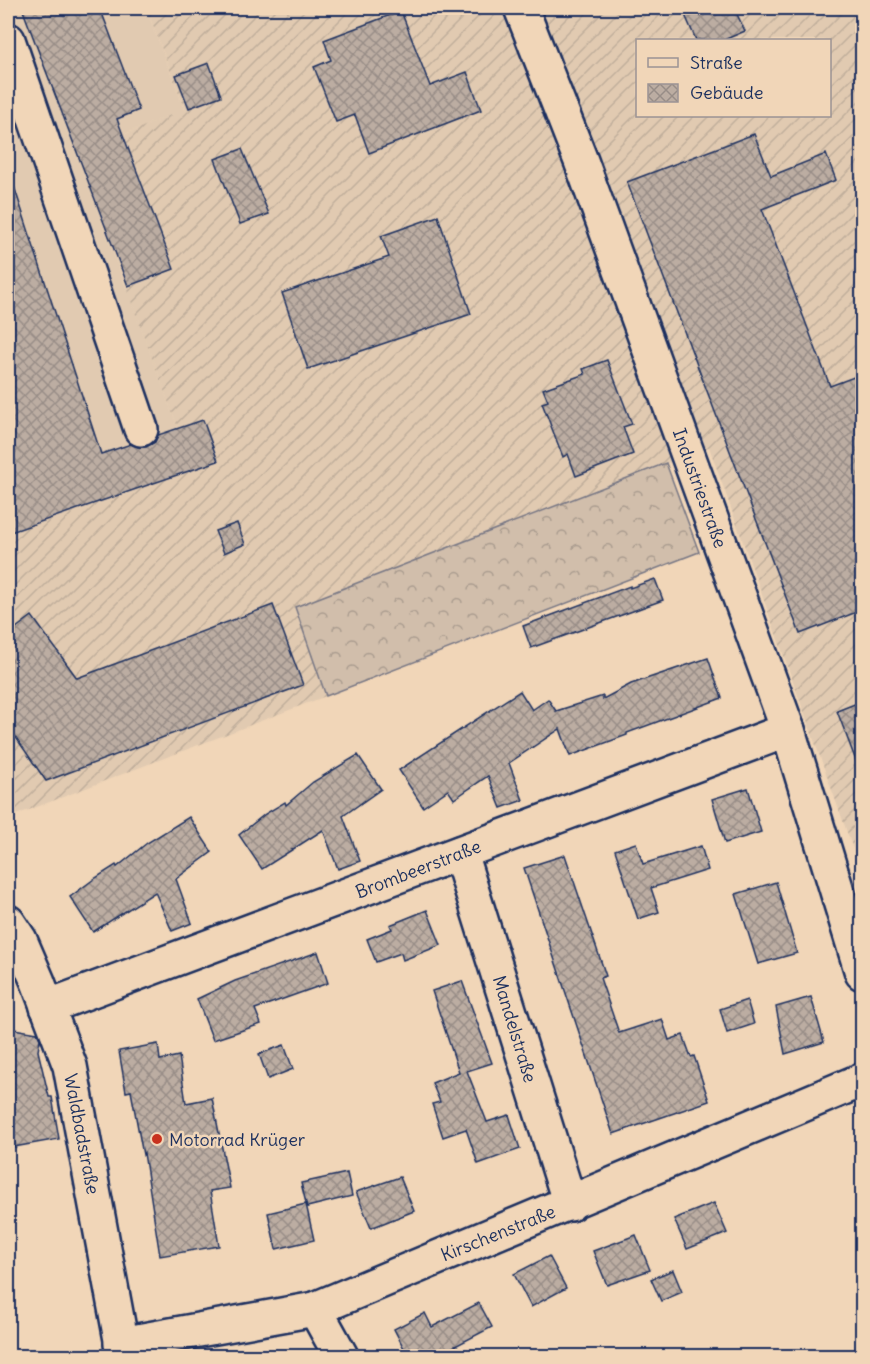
<svg xmlns="http://www.w3.org/2000/svg" width="870" height="1364" font-family="Delius,sans-serif">
<defs>
<pattern id="industrial-furrows" width="10" height="10" patternUnits="userSpaceOnUse" patternTransform="scale(1.5)"><rect width="10" height="10" fill="#e1cab1"/><path d="M-1 1l2-2M0 10L10 0M9 11l2-2" fill="none" stroke="#c0ae9b"/></pattern>
<pattern id="forest-crowns" width="20" height="18" patternUnits="userSpaceOnUse" patternTransform="scale(1.5)"><rect width="20" height="18" fill="#d1beab"/><path d="M2 6a3 3 0 1 1 6 0M12 15a3 3 0 1 1 6 0" fill="none" stroke="#a99b8e"/></pattern>
<pattern id="building-cross-hatch" width="8" height="8" patternUnits="userSpaceOnUse" patternTransform="scale(1.5)"><rect width="8" height="8" fill="#bcada2"/><path d="M0 0l8 8M0 8l8-8" fill="none" stroke="#988d87"/></pattern>
</defs>
<rect width="100%" height="100%" fill="#f1d6b8"/>
<filter id="ink" filterUnits="userSpaceOnUse"><feTurbulence type="fractalNoise" baseFrequency=".0167" numOctaves="2"/><feDisplacementMap in="SourceGraphic" scale="12" xChannelSelector="R" yChannelSelector="G"/><feConvolveMatrix kernelMatrix="1 2 1 2 8 2 1 2 1" color-interpolation-filters="sRGB"/></filter>
<g filter="url(#ink)">
<polygon fill="#e1cab1" points="8,8 146,8 185,110 77,153 178,428 8,486"/>
<path fill="url(#industrial-furrows)" fill-rule="evenodd" d="M146 8H862V874L709 447 296 607 326 696 8 818V486L178 428 126 288 175 269 123 135 185 109ZM638 40H830V116H638Z"/>
<polygon fill="url(#forest-crowns)" stroke="#767684" stroke-width="1.5" points="666,463 699,552 326,696 295,607"/>
<g fill="url(#building-cross-hatch)" stroke="#1b2f5e" stroke-width="1.5">
<polygon points="22,8 100,8 139,110 117,119 174,269 128,286"/>
<polygon points="682,8 734,8 745,31 724,40 696,40"/>
<polygon points="401,11 430,86 467,72 481,110 369,153 355,115 336,122 314,67 331,60 324,40"/>
<polygon points="209,63 221,96 189,108 176,75"/>
<polygon points="754,134 771,176 826,154 836,180 762,209 830,386 862,374 862,610 800,634 627,182"/>
<polygon points="242,149 269,214 240,224 215,159"/>
<polygon points="12,180 101,454 131,444 138,447 146,447 155,442 158,435 203,420 218,461 8,533 8,181"/>
<polygon points="438,216 471,314 308,369 282,293 389,257 381,236"/>
<polygon points="607,360 632,424 623,427 633,454 576,476 568,454 563,457 542,403 548,401 543,389 585,374 583,369"/>
<polygon points="237,523 245,544 224,553 215,531"/>
<polygon points="655,579 663,600 531,648 523,626 630,586 630,588"/>
<polygon points="273,605 303,685 46,781 8,726 8,634 32,616 77,678"/>
<polygon points="708,658 722,698 627,733 627,735 570,756 560,729 509,763 523,800 501,808 488,776 454,799 448,790 423,807 399,770 520,691 532,710 548,699 556,711 603,696 603,699 631,684"/>
<polygon points="862,701 862,774 861,774 837,711"/>
<polygon points="358,755 381,789 343,816 360,861 338,869 323,830 262,869 239,835 265,814 285,802 286,805 313,782"/>
<polygon points="748,788 761,832 725,843 712,799"/>
<polygon points="189,817 212,852 176,879 192,923 172,931 155,892 93,932 70,897 94,879 116,865 117,867 147,843"/>
<polygon points="636,843 643,864 701,846 708,870 651,888 659,912 638,919 615,850"/>
<polygon points="565,855 606,976 600,978 619,1033 662,1019 669,1040 683,1035 691,1057 694,1056 709,1101 613,1134 524,868"/>
<polygon points="776,882 797,953 758,964 736,894"/>
<polygon points="427,910 441,945 403,960 401,953 376,962 367,939 392,929 390,925"/>
<polygon points="318,952 328,983 255,1009 261,1024 213,1040 197,999 235,981"/>
<polygon points="462,981 492,1063 467,1071 487,1122 509,1115 520,1149 478,1164 466,1129 443,1137 432,1104 440,1102 432,1083 459,1072 432,991"/>
<polygon points="811,997 824,1042 785,1054 776,1007"/>
<polygon points="747,1000 754,1024 727,1033 720,1009"/>
<polygon points="8,1028 37,1033 40,1039 38,1051 49,1097 52,1097 59,1139 8,1148"/>
<polygon points="158,1044 160,1060 179,1056 186,1103 212,1098 230,1188 210,1191 219,1246 160,1256 144,1153 143,1155 131,1091 126,1092 119,1051"/>
<polygon points="284,1045 293,1069 268,1079 259,1054"/>
<polygon points="347,1173 352,1196 307,1207 301,1183"/>
<polygon points="400,1177 414,1211 371,1228 356,1192"/>
<polygon points="714,1203 727,1233 687,1249 674,1219"/>
<polygon points="306,1204 314,1240 276,1249 268,1213"/>
<polygon points="636,1235 650,1270 607,1285 593,1251"/>
<polygon points="549,1256 566,1288 531,1307 514,1274"/>
<polygon points="673,1270 682,1292 661,1301 651,1279"/>
<polygon points="479,1303 492,1327 436,1356 408,1356 394,1329 425,1313 432,1327"/>
</g>
<g fill="none" stroke-linecap="round" stroke-linejoin="round">
<g stroke="#1b2f5e" stroke-width="38">
<g id="minor">
<polyline points="521,8 581,161 788,730 862,973"/>
<polyline points="8,40 141,429"/>
<polyline points="460,853 570,1204"/>
<polyline points="8,922 20,940 38,982 70,1066 124,1356"/>
<polyline points="47,1007 788,730"/>
<polyline points="315,1309 341,1356"/>
<polyline points="121,1344 315,1309 862,1080"/>
</g>
</g>
<use href="#minor" stroke="#f1d6b8" stroke-width="33"/>
</g>
</g>
<circle fill="#c8321e" stroke="#f1d6b8" stroke-width="2" cx="157" cy="1139" r="6"/>
<g text-anchor="middle" dominant-baseline="central" stroke-width="5" stroke-linejoin="round" paint-order="stroke">
<g font-size="18" fill="#1b2f5e" stroke="#f1d6b8">
<text transform="translate(700 488) rotate(70)">Industriestraße</text>
<text transform="translate(418 869) rotate(-21)">Brombeerstraße</text>
<text transform="translate(515 1029) rotate(73)">Mandelstraße</text>
<text transform="translate(82 1134) rotate(79)">Waldbadstraße</text>
<text transform="translate(498 1233) rotate(-22)">Kirschenstraße</text>
</g>
<g font-size="18" fill="#1b2f5e" stroke="#f1d6b8" text-anchor="start">
<text x="169" y="1139">Motorrad Krüger</text>
</g>
</g>
<rect width="870" height="1364" fill="none" stroke="#f1d6b8" stroke-width="30"/>
<rect x="15" y="15" width="840" height="1334" fill="none" stroke="#1b2f5e" stroke-width="2" filter="url(#ink)"/>
<rect x="636" y="39" width="195" height="78" fill="#f1d6b8" stroke="#9b9394" stroke-width="1.5"/>
<rect x="648" y="58" width="30" height="9" fill="#f1d6b8" stroke="#9b9394" stroke-width="1.5"/>
<text x="690" y="69" font-size="18" fill="#1b2f5e">Straße</text>
<rect x="648" y="84" width="30" height="18" fill="url(#building-cross-hatch)" stroke="#9b9394" stroke-width="1.5"/>
<text x="690" y="99" font-size="18" fill="#1b2f5e">Gebäude</text>
</svg>
